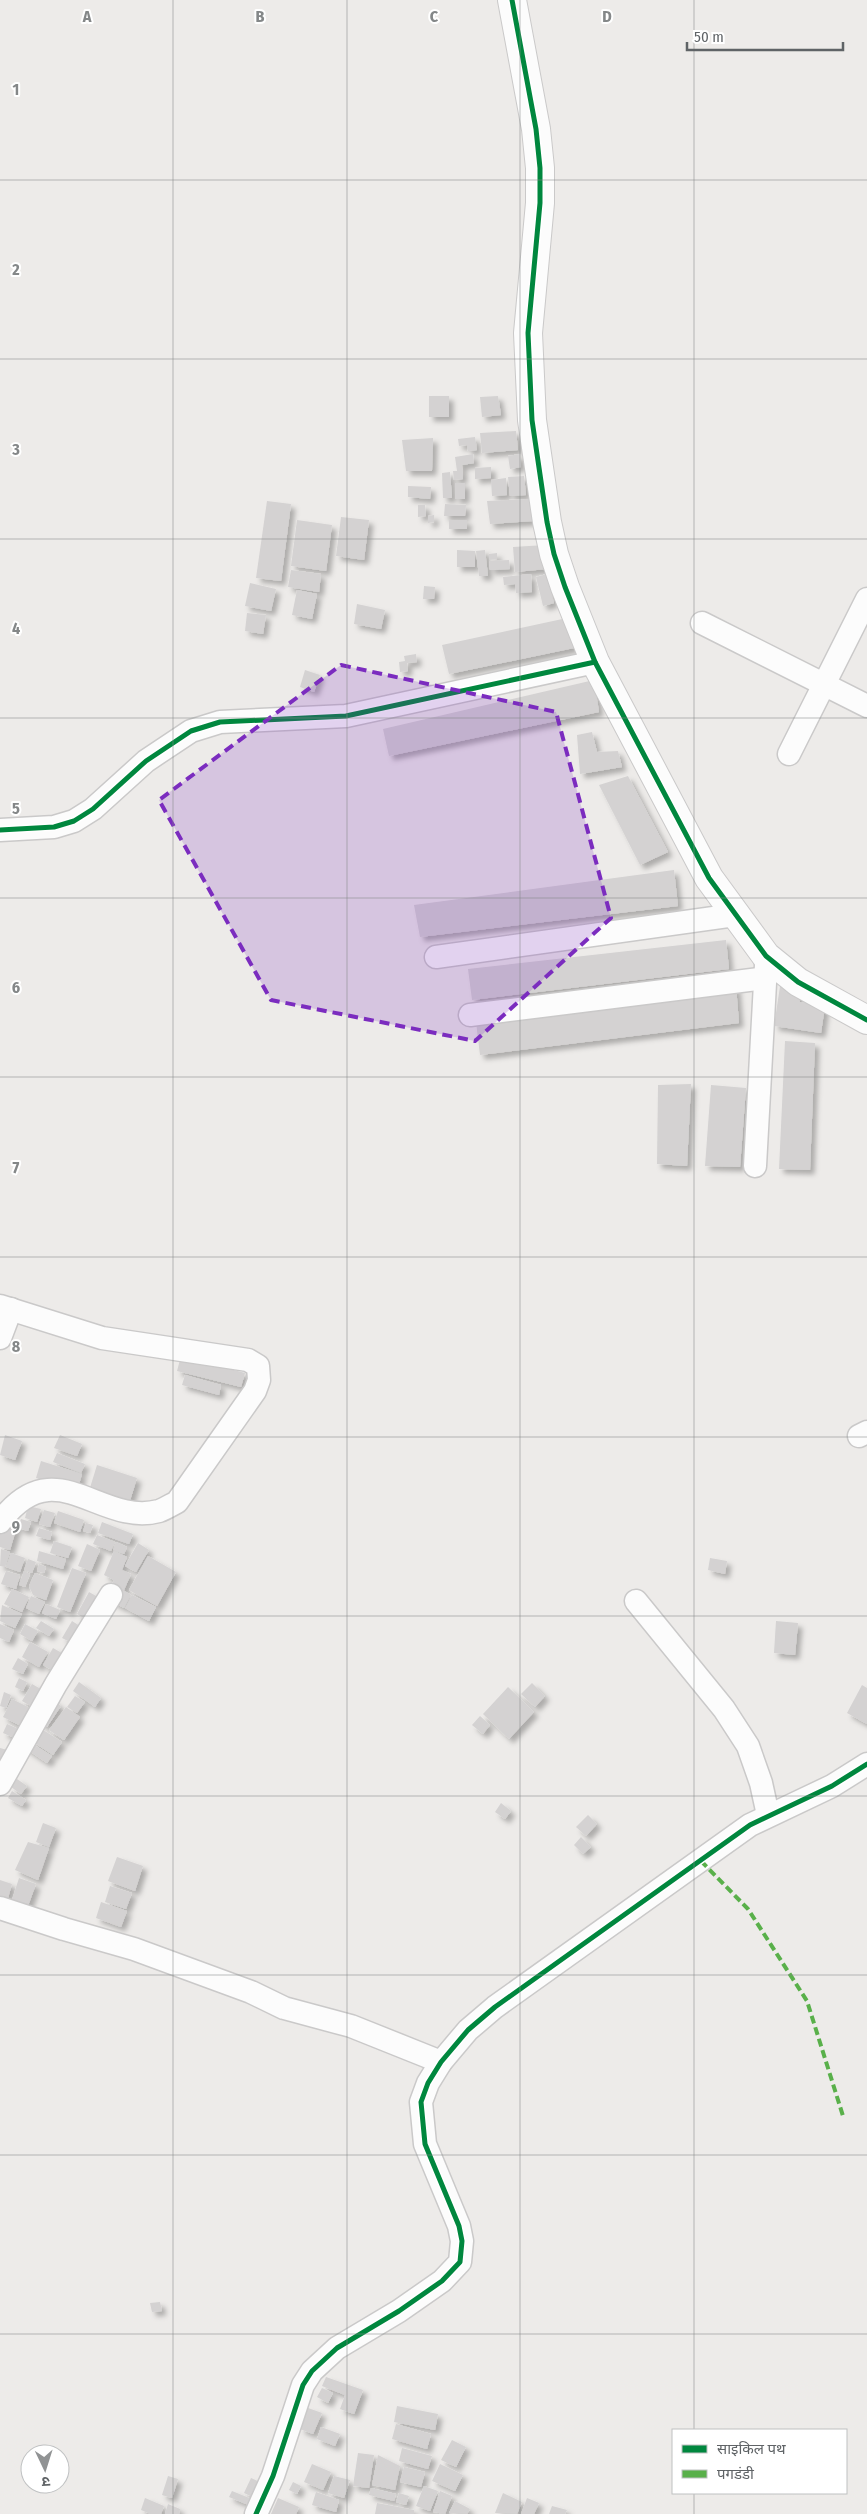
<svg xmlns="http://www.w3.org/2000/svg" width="867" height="2514" font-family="'Fira Sans Condensed','Noto Sans Devanagari',sans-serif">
<defs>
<filter id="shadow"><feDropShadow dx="4.5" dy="4.5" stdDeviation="2.5" flood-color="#0004"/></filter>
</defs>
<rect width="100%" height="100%" fill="#edebe9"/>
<g fill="#d4d2d2" filter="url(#shadow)">
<rect x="429" y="396" width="20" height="21"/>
<polygon points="498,396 501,415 482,417 480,397"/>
<polygon points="516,431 518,450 482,453 480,433"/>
<polygon points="475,437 477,450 468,451 467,445 459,446 458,439"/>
<polygon points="433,438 432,471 406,471 402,440"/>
<polygon points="473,454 474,463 462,465 463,479 454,480 453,471 457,471 455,457"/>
<polygon points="520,454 521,467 510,469 508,456"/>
<polygon points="491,467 491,478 475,479 475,468"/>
<polygon points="450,472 452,498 443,498 442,473"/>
<polygon points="524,476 526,495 510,496 508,477"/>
<polygon points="506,478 507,495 492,496 491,480"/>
<rect x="455" y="483" width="10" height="16"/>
<polygon points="408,486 431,487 430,499 408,497"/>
<polygon points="529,499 533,521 490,524 487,501"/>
<polygon points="267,501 291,504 281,581 256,578"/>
<polygon points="445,504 466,505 465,516 444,516"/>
<polygon points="418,505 425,505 426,516 418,517"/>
<polygon points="434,515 434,522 428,523 428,516"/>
<polygon points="341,517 369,520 364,560 336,556"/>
<polygon points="297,520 332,525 326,571 291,566"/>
<rect x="449" y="520" width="18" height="9"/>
<polygon points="545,545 547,569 515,572 513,547"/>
<polygon points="457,550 475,551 475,567 457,567"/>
<polygon points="485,550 488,576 479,576 476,551"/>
<polygon points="497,553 497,559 489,560 489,554"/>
<polygon points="509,560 510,569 490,570 489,561"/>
<polygon points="291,570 321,574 319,592 288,587"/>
<polygon points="531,574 532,592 516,593 515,584 504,585 503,577"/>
<polygon points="547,574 554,603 543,606 536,577"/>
<polygon points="250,583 276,589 271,611 245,606"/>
<polygon points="424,586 435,587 434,599 423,599"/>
<polygon points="297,590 317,594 312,619 292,615"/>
<polygon points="357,604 385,610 381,629 354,624"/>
<polygon points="247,613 266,615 263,634 245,631"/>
<polygon points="567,618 574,648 449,674 442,645"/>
<polygon points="416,654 417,662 407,663 408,671 400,672 399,662 405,661 404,656"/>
<polygon points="305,670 320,675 314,692 300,687"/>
<polygon points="594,680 599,712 389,756 383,729"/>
<polygon points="592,732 597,752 618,751 622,767 580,774 577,735"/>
<polygon points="628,776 668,852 640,865 599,785"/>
<polygon points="674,870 678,906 420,937 414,905"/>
<polygon points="726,940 729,969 472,1000 468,969"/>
<polygon points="781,980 797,983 800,1002 825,1006 821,1033 774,1026"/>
<polygon points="736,986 739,1023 480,1055 476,1022"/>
<polygon points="785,1041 815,1043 810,1170 779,1169"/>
<polygon points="691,1084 687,1166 657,1164 658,1085"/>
<polygon points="711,1085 746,1088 740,1167 705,1166"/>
<polygon points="181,1356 245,1373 241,1387 177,1371"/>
<polygon points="185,1375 221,1385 219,1395 182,1385"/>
<polygon points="5,1435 22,1441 15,1460 0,1455"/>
<polygon points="60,1435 82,1444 77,1456 54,1448"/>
<polygon points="57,1453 85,1464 81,1473 53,1462"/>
<polygon points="41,1461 82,1474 77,1491 36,1478"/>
<polygon points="97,1465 137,1478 129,1504 89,1491"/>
<polygon points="28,1506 41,1509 37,1522 25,1518"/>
<polygon points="44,1510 55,1513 50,1527 39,1524"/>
<polygon points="58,1511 84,1520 80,1532 54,1523"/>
<polygon points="4,1519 18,1523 10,1550 0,1547 0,1534"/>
<polygon points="21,1519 31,1522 28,1531 18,1528"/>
<polygon points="102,1522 133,1534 129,1544 98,1533"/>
<polygon points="86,1523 93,1525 90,1533 83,1531"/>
<polygon points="39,1528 52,1532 50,1540 36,1536"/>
<polygon points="97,1535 115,1542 111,1551 93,1544"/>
<polygon points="54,1541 72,1547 68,1558 50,1553"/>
<polygon points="116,1542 127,1547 124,1554 113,1550"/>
<polygon points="138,1543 149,1550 136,1572 125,1566"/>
<polygon points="87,1544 100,1550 91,1571 78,1566"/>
<polygon points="1,1549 10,1552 5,1567 0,1566"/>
<polygon points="39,1551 66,1559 63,1569 37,1561"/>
<polygon points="114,1551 127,1557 122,1570 131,1574 124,1590 112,1585 114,1580 104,1575"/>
<polygon points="11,1553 25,1558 20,1572 6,1567"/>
<polygon points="148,1556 176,1572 157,1606 129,1590"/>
<polygon points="710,1558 727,1561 725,1574 708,1570"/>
<polygon points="28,1559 36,1562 32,1573 24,1570"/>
<polygon points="39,1564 46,1567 44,1573 37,1571"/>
<polygon points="72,1568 86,1573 70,1612 57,1607"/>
<polygon points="6,1571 20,1575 16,1589 1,1584"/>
<polygon points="24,1571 30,1574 25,1587 19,1585"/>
<polygon points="35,1573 53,1580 46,1600 33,1595 29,1586"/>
<polygon points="118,1587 131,1595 124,1608 111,1601"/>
<polygon points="12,1589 29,1597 22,1612 4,1604"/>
<polygon points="89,1592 105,1601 93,1623 77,1614"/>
<polygon points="132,1595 156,1607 149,1621 125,1608"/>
<polygon points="31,1596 45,1602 39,1614 26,1608"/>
<polygon points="46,1604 60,1610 56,1619 42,1613"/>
<polygon points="2,1605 22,1614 15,1628 0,1621"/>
<polygon points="41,1621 54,1629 49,1636 36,1628"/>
<polygon points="72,1621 83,1628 74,1644 62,1638"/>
<polygon points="776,1621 798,1623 795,1655 774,1653"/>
<polygon points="0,1624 14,1630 9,1642 0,1638"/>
<polygon points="25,1624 38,1631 32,1641 20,1634"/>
<polygon points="30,1642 48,1652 39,1667 22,1657"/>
<polygon points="53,1648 67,1656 57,1673 43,1665"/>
<polygon points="18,1658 28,1664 23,1674 12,1669"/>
<polygon points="19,1678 27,1682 23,1691 15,1687"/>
<polygon points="79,1682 101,1698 95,1707 73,1691"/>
<polygon points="532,1683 545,1696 535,1707 521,1694"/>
<polygon points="32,1684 46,1692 36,1709 22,1701"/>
<polygon points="862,1685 867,1688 867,1724 847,1713"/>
<polygon points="508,1687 534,1712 509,1739 483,1714"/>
<polygon points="4,1692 11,1695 6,1708 0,1706"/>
<polygon points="75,1696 85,1702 77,1713 67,1707"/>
<polygon points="50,1698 61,1706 47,1727 36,1720"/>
<polygon points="12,1699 34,1710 25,1728 3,1717"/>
<polygon points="66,1707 80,1717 64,1740 49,1730"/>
<polygon points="480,1716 490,1725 483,1734 472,1725"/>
<polygon points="7,1724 23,1731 19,1740 3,1733"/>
<polygon points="40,1728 62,1742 53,1755 32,1741"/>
<polygon points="26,1740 52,1756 47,1763 22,1746"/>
<polygon points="0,1748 11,1751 0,1764"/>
<polygon points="17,1779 27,1786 21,1794 11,1787"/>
<polygon points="12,1791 26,1800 22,1806 8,1798"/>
<polygon points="501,1803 511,1811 505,1819 495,1812"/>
<polygon points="588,1815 597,1824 586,1836 576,1827"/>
<polygon points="43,1823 56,1828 49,1847 36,1842"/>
<polygon points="581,1837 591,1847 583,1854 574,1845"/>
<polygon points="28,1842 49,1848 38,1880 15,1870"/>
<polygon points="117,1857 143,1866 135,1891 108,1881"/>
<polygon points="19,1878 36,1884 28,1906 12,1900"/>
<polygon points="0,1880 12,1884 8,1898 0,1896"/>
<polygon points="110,1886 132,1893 126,1909 105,1902"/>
<polygon points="101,1902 127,1911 121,1927 96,1918"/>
<polygon points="160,2302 162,2311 152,2312 150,2303"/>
<polygon points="326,2377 363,2390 354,2414 340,2409 345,2395 322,2386"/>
<polygon points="322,2388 333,2393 328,2403 317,2397"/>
<polygon points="397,2406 438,2414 435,2430 394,2422"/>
<polygon points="308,2408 322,2413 313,2434 300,2429"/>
<polygon points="396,2424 431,2434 427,2449 392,2439"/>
<polygon points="321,2427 340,2434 335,2446 317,2439"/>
<polygon points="452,2440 466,2447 456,2467 441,2460"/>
<polygon points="402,2448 432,2456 428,2469 399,2461"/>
<polygon points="358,2453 374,2455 369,2488 353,2486"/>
<polygon points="378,2455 400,2466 395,2490 372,2485"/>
<polygon points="312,2464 331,2472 323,2490 304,2482"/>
<polygon points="440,2464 463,2475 455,2491 432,2481"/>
<polygon points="404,2467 425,2472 421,2487 400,2482"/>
<polygon points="168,2476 178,2479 172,2498 162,2495"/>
<polygon points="334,2476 350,2480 344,2498 328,2493"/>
<polygon points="251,2478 264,2484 257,2499 244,2493"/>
<polygon points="293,2482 301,2486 297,2494 289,2490"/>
<polygon points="424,2486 438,2491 430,2511 416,2506"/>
<polygon points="371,2488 396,2494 394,2501 369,2495"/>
<polygon points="232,2491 259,2502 256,2508 229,2497"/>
<polygon points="440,2491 452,2496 445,2514 433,2512"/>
<polygon points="316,2492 339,2500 336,2512 312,2505"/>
<polygon points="399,2493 409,2496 406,2505 396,2502"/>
<polygon points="503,2493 522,2502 517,2514 495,2513"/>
<polygon points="145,2498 164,2506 161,2514 151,2514 141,2510"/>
<polygon points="278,2498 299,2507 296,2514 271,2514"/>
<polygon points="527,2498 539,2503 534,2514 521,2514"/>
<polygon points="455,2501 470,2509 467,2514 449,2513"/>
<polygon points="377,2503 414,2510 414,2514 375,2514"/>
<polygon points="168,2504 180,2509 179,2514 165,2514"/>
<polygon points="552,2506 567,2510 565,2514 549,2514"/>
</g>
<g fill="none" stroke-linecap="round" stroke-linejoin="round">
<g stroke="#cac9c9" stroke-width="25">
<g id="minor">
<polyline points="702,623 867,706"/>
<polyline points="789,754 867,599"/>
<polyline points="0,830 54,827 74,821 93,809 146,761 191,731 220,722 346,716 595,662"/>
<polyline points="436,957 735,915"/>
<polyline points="470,1015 766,978"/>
<polyline points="755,1166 766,965"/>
<path d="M0 1306 102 1338 248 1360 258 1366 259 1380 255 1391 177 1502C171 1505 165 1509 159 1511 99 1527 55 1448 0 1522"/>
<polyline points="0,1338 11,1309"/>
<polyline points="859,1436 867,1432"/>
<polyline points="636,1601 724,1709 748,1746 761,1783 768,1815"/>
<polyline points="0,1784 56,1684 111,1595"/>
<polyline points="0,1908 64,1929 134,1949 251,1992 284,2008 351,2026 441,2062"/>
<polyline points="256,2514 273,2476 303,2385 312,2371 337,2348 399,2311 442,2281 460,2262 462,2241 459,2226 425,2144 421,2102 428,2083 441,2062 468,2030 495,2007 750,1825 832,1786 867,1764"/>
</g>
</g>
<g stroke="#cac9c9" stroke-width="30">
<polyline id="tertiary" points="512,0 536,129 540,168 540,203 528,333 532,420 547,522 554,554 565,587 595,662 709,878 766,956 798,982 867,1020"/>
</g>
<use href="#minor" stroke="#fcfcfc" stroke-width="22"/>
<use href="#tertiary" stroke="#fcfcfc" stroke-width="28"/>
<polyline stroke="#59b04a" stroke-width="4" stroke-dasharray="8 4" stroke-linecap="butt" points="701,1861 748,1909 807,2001 843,2116"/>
<g stroke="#fff" stroke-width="8">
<g id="cycleway">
<polyline points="512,0 536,129 540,168 540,203 528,333 532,420 547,522 554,554 565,587 595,662 709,878 766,956 798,982 867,1020"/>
<polyline points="0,830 54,827 74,821 93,809 146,761 191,731 220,722 346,716 595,662"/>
<polyline points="256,2514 273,2476 303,2385 312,2371 337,2348 399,2311 442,2281 460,2262 462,2241 459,2226 425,2144 421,2102 428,2083 441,2062 468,2030 495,2007 750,1825 832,1786 867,1764"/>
</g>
</g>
<use href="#cycleway" stroke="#00873e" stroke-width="5"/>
</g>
<path fill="#7b2cbf" fill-opacity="0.2" stroke="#7b2cbf" stroke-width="4" stroke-dasharray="10 6" stroke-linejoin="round" d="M341 665 556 712 611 918 475 1041 271 1000 159 800Z"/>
<path fill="none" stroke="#848788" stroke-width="1" stroke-opacity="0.55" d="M173 0V2514M347 0V2514M520 0V2514M694 0V2430M0 180H867M0 359H867M0 539H867M0 718H867M0 898H867M0 1077H867M0 1257H867M0 1437H867M0 1616H867M0 1796H867M0 1975H867M0 2155H867M0 2334H867M694 2493V2514"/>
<g font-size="16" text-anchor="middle" font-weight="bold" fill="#848788" stroke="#fff" stroke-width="4" stroke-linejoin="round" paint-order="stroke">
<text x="87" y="22">A</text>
<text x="260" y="22">B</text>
<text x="434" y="22">C</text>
<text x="607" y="22">D</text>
<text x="16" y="95">1</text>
<text x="16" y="275">2</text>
<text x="16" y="455">3</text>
<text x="16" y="634">4</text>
<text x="16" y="814">5</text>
<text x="16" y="993">6</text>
<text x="16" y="1173">7</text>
<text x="16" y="1352">8</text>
<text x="16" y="1532">9</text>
</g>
<rect x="672" y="2429" width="175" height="65" fill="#ffffff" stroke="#bfc1c2"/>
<rect x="682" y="2445" width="25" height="8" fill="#00873e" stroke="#bfc1c2"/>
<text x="717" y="2454" font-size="15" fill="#5f6366">साइकिल पथ</text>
<rect x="682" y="2470" width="25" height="8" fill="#59b04a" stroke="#bfc1c2"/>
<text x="717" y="2479" font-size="15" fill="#5f6366">पगडंडी</text>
<g transform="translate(45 2469) rotate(176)"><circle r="24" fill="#ffffff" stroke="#bfc1c2"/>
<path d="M0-4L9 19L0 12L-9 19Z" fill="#919394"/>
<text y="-8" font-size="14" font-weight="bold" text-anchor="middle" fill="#5f6366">उ</text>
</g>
<path d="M687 42v8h156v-8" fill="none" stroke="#5f6366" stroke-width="2.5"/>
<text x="694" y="42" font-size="15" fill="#5f6366" stroke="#ffffff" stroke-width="4" paint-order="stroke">50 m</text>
</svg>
